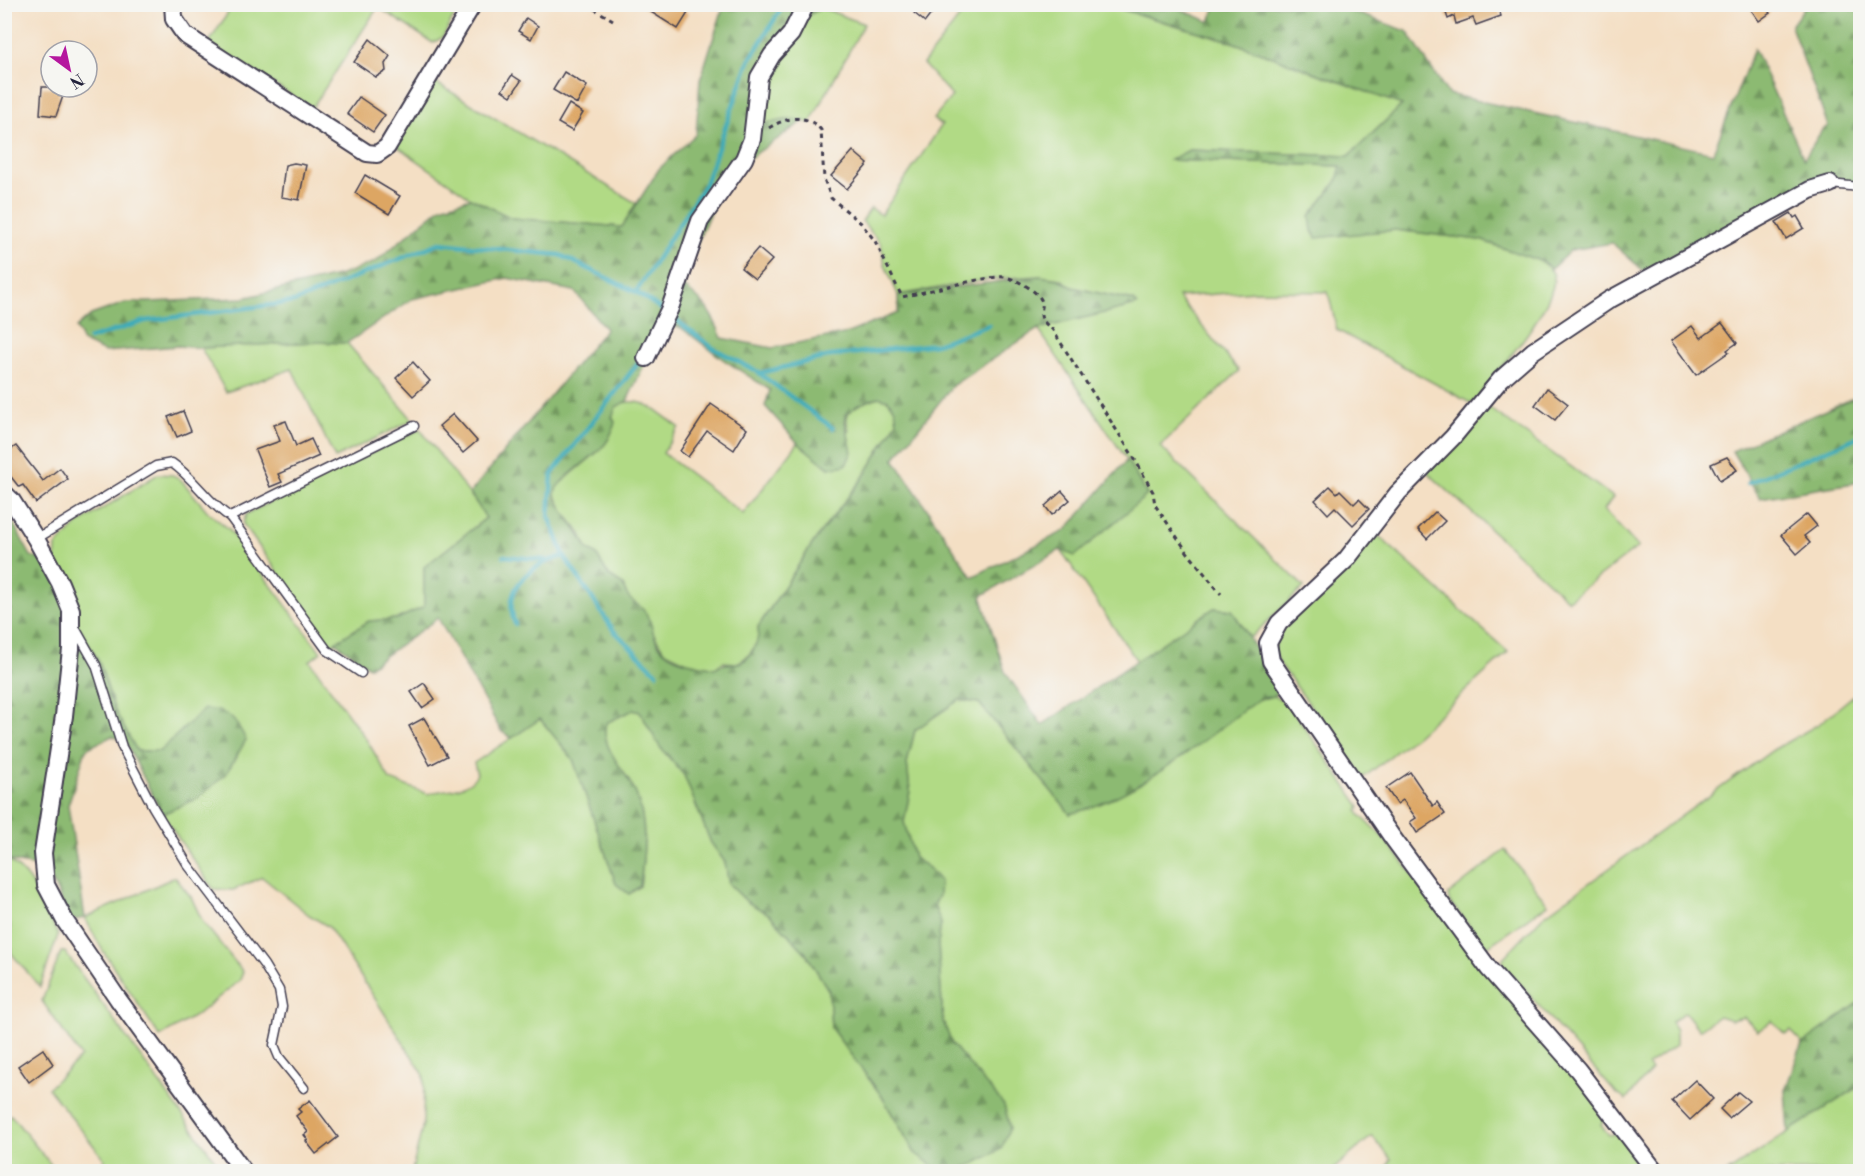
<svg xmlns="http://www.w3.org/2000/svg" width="1865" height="1176" font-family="'Libre Bodoni',serif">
<defs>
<pattern id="forest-firs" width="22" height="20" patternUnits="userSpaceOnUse" patternTransform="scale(1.5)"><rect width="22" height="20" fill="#8cba72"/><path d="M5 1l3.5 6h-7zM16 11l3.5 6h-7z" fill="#72975f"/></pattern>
</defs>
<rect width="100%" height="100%" fill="#f6f6f2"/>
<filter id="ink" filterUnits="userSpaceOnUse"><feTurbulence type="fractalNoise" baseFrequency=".0167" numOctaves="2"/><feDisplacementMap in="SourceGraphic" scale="12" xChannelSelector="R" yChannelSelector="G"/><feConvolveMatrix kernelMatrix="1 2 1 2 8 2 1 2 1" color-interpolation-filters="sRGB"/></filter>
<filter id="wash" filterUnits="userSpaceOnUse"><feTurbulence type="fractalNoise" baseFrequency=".008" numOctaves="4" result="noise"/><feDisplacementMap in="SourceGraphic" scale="24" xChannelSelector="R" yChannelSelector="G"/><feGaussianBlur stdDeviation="1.35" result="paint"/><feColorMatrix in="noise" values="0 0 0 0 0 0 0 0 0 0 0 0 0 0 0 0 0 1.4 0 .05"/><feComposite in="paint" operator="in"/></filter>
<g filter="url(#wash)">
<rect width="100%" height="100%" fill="#f4dfc4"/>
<g fill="#b1da85" stroke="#6a7e60" stroke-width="1.5">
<polygon points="233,5 460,5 443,37 433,43 378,7 312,108 208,44"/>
<path d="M969 5H1114L1117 8 1227 40 1402 105 1349 156 1189 150 1172 160 1341 166 1337 181 1310 216 1316 237 1395 230 1480 240 1543 262C1547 266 1553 270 1554 276 1557 306 1491 380 1472 404L1337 330 1328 292 1255 291 1178 297 1239 371 1160 446 1304 587 1250 638 1232 610 1214 608 1137 661 1060 549 1147 494 1127 460 1038 329 1136 305 1134 301 1072 287 1061 279 1040 276 991 279 898 295 885 265 881 244 862 221 871 208 881 215 942 125 933 119 952 96 923 64Z"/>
<polygon points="822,8 864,24 810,123 793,119 758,124 756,73 801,19"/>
<polygon points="433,81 636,203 622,227 511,218 471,198 394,144"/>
<polygon points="314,342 347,343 413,420 335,458 292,369 226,392 201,348"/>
<path d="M879 397 888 400 895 408 897 421 891 432 862 479 815 540 758 627C761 641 751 657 737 663L723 662 715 668 687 662 664 651 638 608 627 598 623 585 609 576 596 554 587 549 581 534 564 512 555 494 556 487 601 449 616 406C642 393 658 413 679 427L663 453 743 514 798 443 829 468 849 431C840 407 860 404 879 397Z"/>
<polygon points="1488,407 1613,497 1604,510 1638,547 1568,600 1426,471"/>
<polygon points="420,429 487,517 424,567 424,607 397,619 369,621 331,646 243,524 246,514"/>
<path d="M158 474 173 475 182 481 209 513 229 529 321 652 310 661 368 742 390 780 428 794C445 788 467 792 477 774L474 763 540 719 573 759 616 883 629 894 640 886C644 854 648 825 636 794 628 772 600 750 605 723L633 710 640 712 660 747 684 775 711 843 725 862 729 884 747 902 769 914 805 952 829 991 831 1028 881 1095 915 1153 966 1062 952 1044 943 1021 938 944 941 923 934 906 939 895 929 868 914 858 904 822 910 791 907 763 915 730 959 700 979 703 1070 814 1260 699 1274 696 1287 702 1360 806 1358 811 1360 815 1383 837 1607 1115 1601 1125 1609 1135 1620 1133 1650 1171H1385L1391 1159 1372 1136 1330 1172 412 1171 423 1124 424 1075 329 927 309 915 262 877 233 890 213 889 162 814 198 798 169 745 160 751H137L115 711 99 662 76 622 55 565 56 546 78 524Z"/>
<polygon points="1373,531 1508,652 1417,735 1363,778 1280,664 1274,652 1277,636"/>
<polygon points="1860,690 1860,1002 1802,1044 1791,1030 1785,1034 1772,1021 1758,1031 1744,1017 1731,1020 1719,1016 1699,1030 1685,1012 1671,1022 1676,1030 1676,1045 1648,1065 1652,1070 1626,1100 1615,1092 1502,964 1503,958 1542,917 1773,750 1819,724"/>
<polygon points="1505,850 1548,904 1487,947 1449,901 1448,895"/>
<path d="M4 858C33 873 45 908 58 935L40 987 11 953 10 925 5 919Z"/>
<polygon points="175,877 191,897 203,922 243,972 240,980 198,1014 160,1037 103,951 85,918"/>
<polygon points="61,952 65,952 223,1171 92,1171 105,1160 48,1088 81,1057 42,1001"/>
<polygon points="1857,1086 1860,1086 1860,1171 1728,1172"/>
<polygon points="11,1115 56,1171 5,1171 5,1119"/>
</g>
<g fill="url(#forest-firs)" stroke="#576e56" stroke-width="1.5" fill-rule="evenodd">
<path d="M724 5H824L801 19 767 53 758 124 793 119 804 121 726 174 680 284C704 301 711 311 722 338L772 348 848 333 898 313V295L1040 276 1059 279 1072 287 1134 301 1137 305 1038 329 953 385 894 459 972 577 1065 531 1127 460 1147 495 1075 556 1060 550 981 596 1005 672 1042 725 1214 608 1232 610 1280 688 1274 696 1259 699C1203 740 1138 797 1070 814L979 703 959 700 915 730 907 763 910 791 904 822 914 858 929 868 940 881 939 895 934 906 941 923 938 944 943 1021 952 1044 1004 1105 1010 1128 1001 1149 976 1163 954 1171 936 1168 915 1153 881 1095 831 1028 829 991 805 952 769 914 747 902 729 884 725 862 711 843 684 775 660 747 640 712 633 710 606 723C599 749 628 772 636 794 648 825 644 854 640 886L629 894 616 884 573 759 540 719 512 738 501 731 438 618 369 667 335 642 369 621 397 619 424 607V567L486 518 470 493 606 329 574 291 507 278 412 299 347 343 314 342 201 348 178 346 105 352 83 342 76 328 91 315 125 303 243 298 341 275 375 262 441 207 471 198 512 218 622 227 659 169 696 134 700 80ZM670 327H680L724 360 770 390 765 406 798 443 829 468 846 465 852 452 845 421 847 414 858 405 878 397 888 400 895 409 897 421 891 432 862 479 815 540 758 627C760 639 752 660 738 663 728 665 724 662 715 668 696 663 667 662 657 642 652 633 652 621 645 612 635 599 629 605 623 585L609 576 596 554 587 549C581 532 556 506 555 494 553 482 598 455 606 443 611 436 613 430 615 422L612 417 616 407 627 401 647 359Z"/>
<path d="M1114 5H1178L1180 9 1210 22 1216 5H1334L1407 31 1448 94 1713 153 1754 49 1804 159 1822 130 1828 126 1791 26 1806 5H1860V187C1843 178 1830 176 1811 180L1644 271 1612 243 1571 250 1551 269 1543 262 1480 240 1395 230 1316 238 1312 231 1310 216 1337 181 1341 166 1170 160 1189 150 1349 156 1402 105 1227 40 1117 8Z"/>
<polygon points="1860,395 1860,482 1760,498 1732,451"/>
<path d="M13 523 31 556 55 565 76 622 99 662 115 711 137 751H160L204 709C228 710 236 719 246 740L226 774 198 798 162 814 125 741 112 736 86 749 68 805 85 918 70 921 47 869C30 863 20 866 5 858L4 528Z"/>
<polygon points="1860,1002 1860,1086 1788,1132 1785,1090 1802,1044"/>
</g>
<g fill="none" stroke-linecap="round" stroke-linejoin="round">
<g stroke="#3cabb9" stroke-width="4.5">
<polyline points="664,311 636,292 705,184 749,61 784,4"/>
<polyline points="671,316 713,348 760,373 831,356 936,344 989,325"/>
<polyline points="89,339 145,321 294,302 439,243 560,255 636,292"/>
<polyline points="642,358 552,474 549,516 564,556 614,631 657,673"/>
<polyline points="760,374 833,428"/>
<polyline points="1748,483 1860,436"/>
<polyline points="504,556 545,560"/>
<path d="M515 624C501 587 532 564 564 556"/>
</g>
</g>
<g id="blocks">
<g fill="#dda663">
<polygon points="638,4 674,4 688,13 678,29"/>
<polygon points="921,4 939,4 925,22 914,13"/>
<polygon points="1443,4 1497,4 1501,16 1476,25 1473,18 1456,24 1454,16 1448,19"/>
<polygon points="1747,4 1763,4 1770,13 1759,21"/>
<polygon points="526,18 538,26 531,39 518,31"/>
<polygon points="370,39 390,56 385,64 386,71 376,77 354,62"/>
<polygon points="564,72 587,86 577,104 553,90"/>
<polygon points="512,75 521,81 511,96 502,90"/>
<polygon points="42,87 60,87 59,96 63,96 56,116 40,114"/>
<polygon points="359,97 385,115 373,132 347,114"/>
<polygon points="569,104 583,113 572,131 558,123"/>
<polygon points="853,151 868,164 847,189 831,176"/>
<polygon points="294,163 306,165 299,200 281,197 285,165"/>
<polygon points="365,175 400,196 389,214 355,193"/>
<polygon points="1791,213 1794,218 1797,216 1804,228 1786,239 1776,222"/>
<polygon points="758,248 772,260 755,279 741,268"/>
<polygon points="1722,323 1737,343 1727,350 1729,352 1696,375 1671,341 1692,326 1701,338"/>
<polygon points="413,362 430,381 413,396 396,378"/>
<polygon points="1547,388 1568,404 1555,420 1535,405"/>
<polygon points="711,404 747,429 734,450 707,431 688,457 680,451"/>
<polygon points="183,411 191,431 177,437 168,417"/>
<polygon points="453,414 477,441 463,453 439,426"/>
<polygon points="286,421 296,446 311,439 319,456 278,474 282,482 270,487 255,450 280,441 274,425"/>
<polygon points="16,446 43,481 60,468 68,479 36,503 23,485 19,487 4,468 4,454"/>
<polygon points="1727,457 1737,470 1720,481 1711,464"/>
<polygon points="1330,486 1337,493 1340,490 1354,504 1359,499 1369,509 1353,525 1335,507 1328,514 1315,500"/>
<polygon points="1062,491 1070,500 1052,515 1045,506"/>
<polygon points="1435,512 1445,521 1427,539 1418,529"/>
<polygon points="1807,514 1817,526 1804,536 1810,543 1797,554 1781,535"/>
<polygon points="424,683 435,699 422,708 411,692"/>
<polygon points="424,718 447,756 430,765 409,726"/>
<polygon points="1410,772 1433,806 1437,802 1445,814 1417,833 1410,822 1416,818 1403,800 1397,804 1386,788"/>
<polygon points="43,1049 53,1064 29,1082 18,1066"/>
<polygon points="1695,1080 1713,1099 1690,1120 1672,1101"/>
<polygon points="1738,1092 1749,1101 1729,1118 1720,1109"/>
<polygon points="310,1100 338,1137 316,1154 306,1141 308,1140 304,1135 308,1132 296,1116 301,1112 298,1109"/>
</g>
</g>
</g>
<g filter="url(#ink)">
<use href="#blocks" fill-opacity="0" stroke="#423e50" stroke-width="1.5"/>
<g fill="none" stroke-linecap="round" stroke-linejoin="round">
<g stroke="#423e50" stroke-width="11">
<g id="lane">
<polyline points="1830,184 1860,187"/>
<polyline points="230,517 327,650 361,673"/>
<path d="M36 539 156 466 172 463C194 478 207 502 230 517L414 426"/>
<polyline points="74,626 96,665 122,747 153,807 188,865 264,965 279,990 282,1007 274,1045 279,1057 304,1088"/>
</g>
</g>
<g stroke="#423e50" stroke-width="20">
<g id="street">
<polyline points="173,4 174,19 185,35 367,153 377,154 387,147 473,4"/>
<polyline points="646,358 670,308 700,221 744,159 752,139 759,77 772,55 791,34 806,4"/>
<polyline points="4,493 12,501 36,539 60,583 71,610 71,649 64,716 43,853 46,885 65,921 118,999 244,1172"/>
<polyline points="1656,1172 1578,1070 1489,969 1392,837 1271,661 1268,643 1279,623 1346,560 1398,493 1453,437 1501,379 1533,351 1609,300 1810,190 1830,184"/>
</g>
</g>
<g stroke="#423e50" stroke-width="3" stroke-dasharray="4.5 4.5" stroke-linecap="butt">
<polyline points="586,4 613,20"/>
<path d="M769 128C786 117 807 113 821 130L824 179 831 198 861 223 875 241 902 297C921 293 990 275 1004 277 1014 278 1034 289 1040 298 1048 309 1031 314 1052 329L1133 456 1153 492 1155 505 1188 553 1221 594"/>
</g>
<use href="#lane" stroke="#fff" stroke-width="8"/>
<use href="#street" stroke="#fff" stroke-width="16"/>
</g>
</g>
<rect width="1865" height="1176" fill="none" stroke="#f6f6f2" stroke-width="24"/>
<g transform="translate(69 69) rotate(147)"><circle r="28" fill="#f6f6f2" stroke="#a1a1a9" stroke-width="1.5"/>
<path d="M0-4.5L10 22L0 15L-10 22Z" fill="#b5179e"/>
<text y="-9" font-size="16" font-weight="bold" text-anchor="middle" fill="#22223b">N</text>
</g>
</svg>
